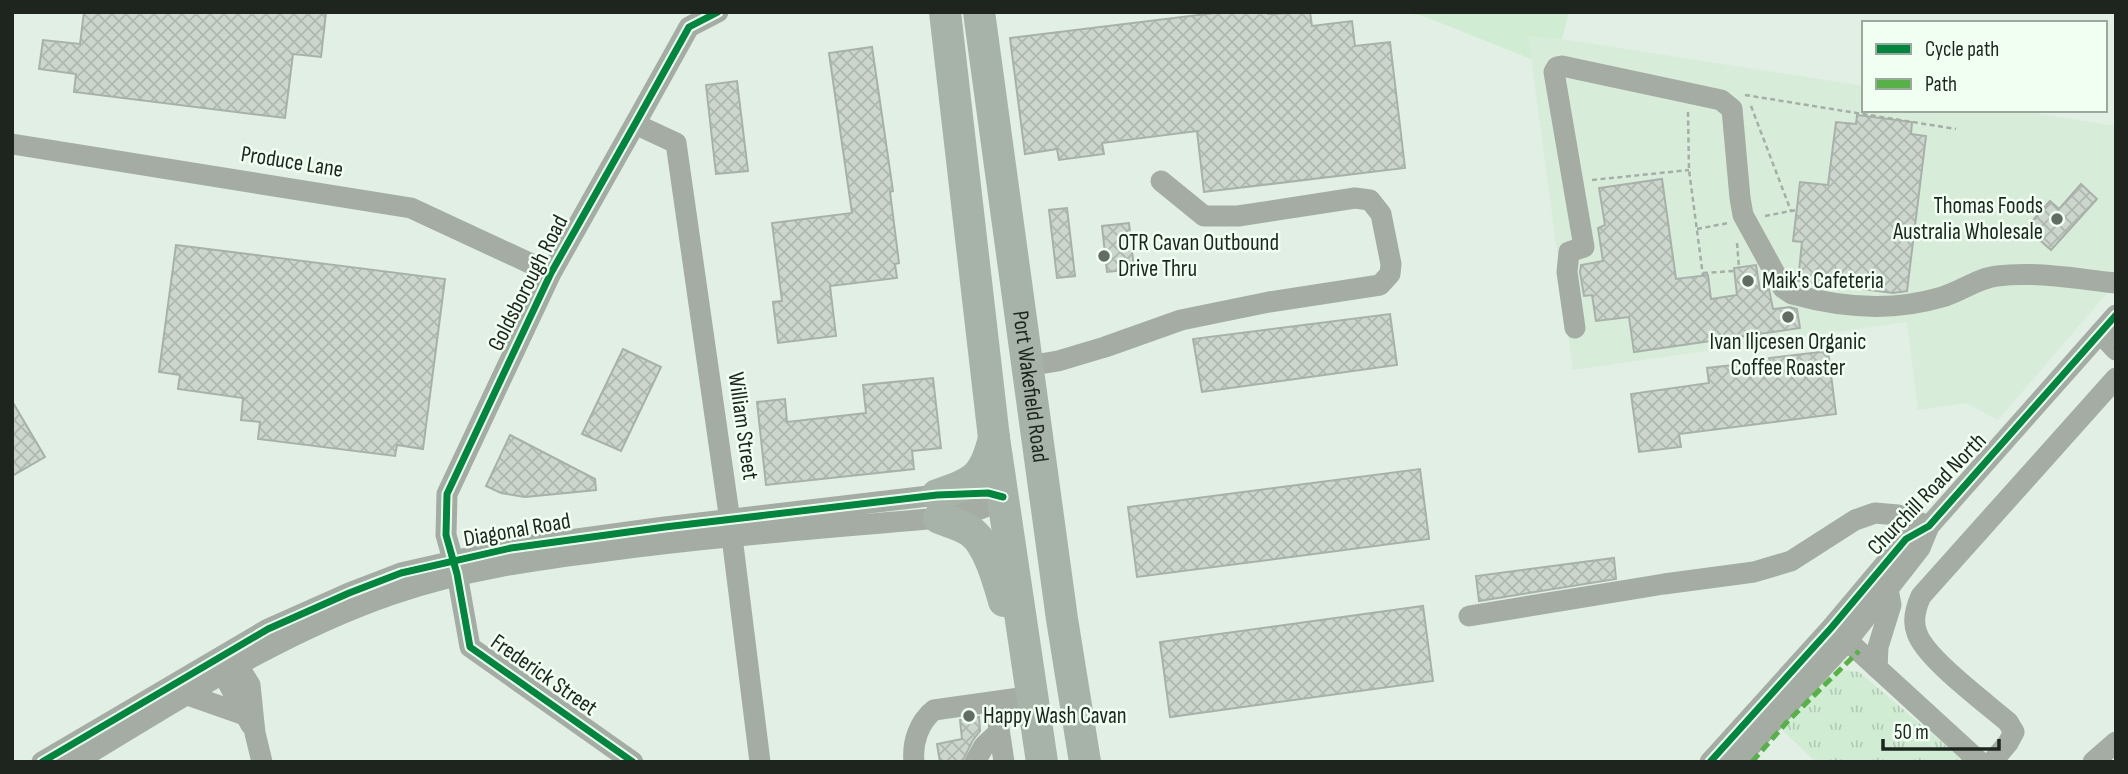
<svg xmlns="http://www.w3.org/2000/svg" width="2128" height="774" font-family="'Sofia Sans Condensed',sans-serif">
<defs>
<pattern id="grass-tufts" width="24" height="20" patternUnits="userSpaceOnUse" patternTransform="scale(1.75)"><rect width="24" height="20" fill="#d0edd4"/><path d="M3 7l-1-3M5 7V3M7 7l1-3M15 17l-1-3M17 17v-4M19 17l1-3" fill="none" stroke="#b2cbb6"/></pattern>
<pattern id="building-cross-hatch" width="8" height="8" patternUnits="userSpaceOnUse" patternTransform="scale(1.75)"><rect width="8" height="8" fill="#ccd6cd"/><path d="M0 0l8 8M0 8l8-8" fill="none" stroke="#afb8b0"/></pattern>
</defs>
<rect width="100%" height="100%" fill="#e2efe4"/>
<polygon fill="#d7edda" points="1528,35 1562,39 1864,86 1864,110 2014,110 2116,126 2116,283 1998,420 1966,403 1918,410 1907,322 1573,370"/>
<path fill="url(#grass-tufts)" d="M1848 670 1859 672 1965 762H1816L1779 727C1799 705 1818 675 1848 670Z"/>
<polygon fill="#d0edd4" points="1397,12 1569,12 1562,39 1529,36 1531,59 1423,16"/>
<g fill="url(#building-cross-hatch)" stroke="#a7b1a9" stroke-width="2">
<polygon points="84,12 326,12 321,57 293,54 285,118 74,92 76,74 39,69 43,40 80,44"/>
<polygon points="1223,12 1268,12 1268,14 1310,12 1312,26 1352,21 1355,46 1390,42 1405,168 1204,192 1197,131 1102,143 1104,154 1059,160 1057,149 1025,154 1010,38"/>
<polygon points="872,47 893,191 890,192 899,263 895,264 897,278 830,286 836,336 778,343 773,302 782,301 772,223 852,213 829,53"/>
<polygon points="737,81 748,171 716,174 706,85"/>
<polygon points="1857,115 1912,122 1911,134 1926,136 1907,291 1893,293 1798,281 1802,242 1793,241 1800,182 1828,185 1836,122 1856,124"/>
<polygon points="1662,179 1676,279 1708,275 1711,299 1737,295 1734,268 1756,265 1760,290 1769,289 1773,309 1790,307 1797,309 1800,328 1634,352 1629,317 1596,321 1592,295 1584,296 1580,272 1581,265 1603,261 1598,228 1605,225 1599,188"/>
<polygon points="2081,184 2097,199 2051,250 2026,228 2050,201 2059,209"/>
<polygon points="1067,208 1075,276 1057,278 1049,210"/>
<polygon points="1129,223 1134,269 1107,272 1102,226"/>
<polygon points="176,245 445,279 423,449 397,445 395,456 258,439 260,422 241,420 243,398 178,389 180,375 159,372"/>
<polygon points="1390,314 1397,365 1202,392 1193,339"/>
<polygon points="623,349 661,367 621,451 582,434"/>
<polygon points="1828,351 1836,414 1679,434 1681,447 1639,452 1631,394 1709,383 1707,368 1770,361 1769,358"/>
<polygon points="933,378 941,448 912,451 914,469 766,485 757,402 785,399 787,422 866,413 863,385"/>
<polygon points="12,401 45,457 12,476"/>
<polygon points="510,435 595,479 596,490 525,497 501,493 486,486"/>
<polygon points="1420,469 1429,539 1137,577 1128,507"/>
<polygon points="1614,558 1616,579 1479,601 1476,576"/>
<polygon points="1423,606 1433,681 1170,717 1160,642"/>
<polygon points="979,717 980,731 973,740 962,762 940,762 937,744 962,739 960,720"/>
</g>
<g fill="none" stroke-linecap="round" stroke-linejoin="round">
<g stroke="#a6aea8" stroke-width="2.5" stroke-dasharray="5 3.5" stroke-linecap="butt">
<polyline points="1745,95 1956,129"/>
<polyline points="1751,106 1791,211"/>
<polyline points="1688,112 1689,170 1703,276"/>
<polyline points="1592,180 1689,170"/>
<polyline points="1765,216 1796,210"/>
<polyline points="1697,229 1728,223"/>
<polyline points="1737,243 1739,268"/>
<polyline points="1703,273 1734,271"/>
</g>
<g stroke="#a4aca4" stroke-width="21">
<polyline points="635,124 676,143 730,521 760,762"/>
<polyline points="12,144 411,208 551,273"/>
<path d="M1575 328 1567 272 1569 252 1584 247 1554 72 1557 67 1562 66 1721 100 1732 109 1740 198 1743 215 1783 288 1792 294C1842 308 1892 312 1942 297 1960 292 1978 278 1997 276 2036 271 2077 279 2116 283"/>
<polyline points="2100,333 2116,350"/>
<polyline points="1027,366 1058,361 1105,347 1181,320 1269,302 1380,285 1390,274 1391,264 1381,214 1370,200 1355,198 1238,216 1204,216 1161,181"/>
<polyline points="1469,616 1664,584 1754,572 1791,561 1855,520 1875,513 1898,515 1929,526"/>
<polyline points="1839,633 1980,762"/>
<polyline points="232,656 250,685 255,733 262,762"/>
<polyline points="216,661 251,725"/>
<polyline points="1877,668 1878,647 1891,605 1888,589"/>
<polyline points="188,695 245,715"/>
<polyline points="995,702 1004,762"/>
<polyline points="42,762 268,629 349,593 401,573 511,548 665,527 937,495 988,493 1003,497"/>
<path d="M75 762C178 700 279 633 393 594 463 570 534 560 606 551 716 536 828 528 939 518 961 515 984 511 1003 497"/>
<polyline points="633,762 470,647 457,574 446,535 447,494 551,273 635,124 689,27 718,12"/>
<path d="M914 762C912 742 919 722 934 710L1033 696"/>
<polyline points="975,762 984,746 999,732"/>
<polyline points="1710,762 1832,627 1906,539 1929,526 2116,315"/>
<polyline points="1736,762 1848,640 1920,548 1929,526"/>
<path d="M1992 762 2008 743 2014 732 2008 722C1986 703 1925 658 1917 633 1912 621 1916 607 1921 596L2116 378"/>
<polyline points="2093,762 2116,742"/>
</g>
<g stroke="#a7b3a9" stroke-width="32">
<polyline points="945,12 994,438 1042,762"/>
<path id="s1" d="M979 12 1062 619 1085 762"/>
<path d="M937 495C974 482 984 479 994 438"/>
<path d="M939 518C949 522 961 525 970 531 988 543 998 580 1004 601"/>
</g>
<g stroke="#55b245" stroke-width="5" stroke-dasharray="10 5" stroke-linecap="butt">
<polyline points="2115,349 2116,348"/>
<polyline points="1752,762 1787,722 1859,651"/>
</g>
<g stroke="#f1fff2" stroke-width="11">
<g id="cycleway">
<polyline points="42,762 268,629 349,593 401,573 511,548 665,527 937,495 988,493 1003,497"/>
<polyline points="633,762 470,647 457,574 446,535 447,494 551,273 635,124 689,27 718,12"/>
<polyline points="1710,762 1832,627 1906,539 1929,526 2116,315"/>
</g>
</g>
<use href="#cycleway" stroke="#00873e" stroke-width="7"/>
</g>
<g fill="#626c63" stroke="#f1fff2" stroke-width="2.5">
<circle cx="2057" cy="219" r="7"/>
<circle cx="1104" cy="256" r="7"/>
<circle cx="1748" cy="281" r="7"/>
<circle cx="1788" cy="317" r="7"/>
<circle cx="969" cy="716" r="7"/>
</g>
<g text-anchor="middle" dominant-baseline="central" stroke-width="5" stroke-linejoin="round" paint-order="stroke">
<g font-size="23" fill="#1d251e" stroke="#f1fff2">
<text transform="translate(292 162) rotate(9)">Produce Lane</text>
<text transform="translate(528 283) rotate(-63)">Goldsborough Road</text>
<text stroke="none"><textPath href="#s1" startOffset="378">Port Wakefield Road</textPath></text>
<text transform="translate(743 426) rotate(82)">William Street</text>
<text transform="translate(1927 494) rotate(-46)">Churchill Road North</text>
<text transform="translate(517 530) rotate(-10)">Diagonal Road</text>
<text transform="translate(544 675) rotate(35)">Frederick Street</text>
</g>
<g font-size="23" fill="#1d251e" stroke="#f1fff2" text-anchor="start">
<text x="2043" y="206" text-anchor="end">Thomas Foods<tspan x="2043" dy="26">Australia Wholesale</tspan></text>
<text x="1118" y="243">OTR Cavan Outbound<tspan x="1118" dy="26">Drive Thru</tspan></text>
<text x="1762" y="281">Maik's Cafeteria</text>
<text x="1788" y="342" text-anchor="middle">Ivan Iljcesen Organic<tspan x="1788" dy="26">Coffee Roaster</tspan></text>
<text x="983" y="716">Happy Wash Cavan</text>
</g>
</g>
<rect width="2128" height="774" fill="none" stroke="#1d251e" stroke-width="28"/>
<rect x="1862" y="21" width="245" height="91" fill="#f1fff2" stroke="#9ca89d" stroke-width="2"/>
<rect x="1876" y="44" width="35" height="10" fill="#00873e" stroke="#9ca89d" stroke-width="2"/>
<text x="1925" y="56" font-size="21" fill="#1d251e">Cycle path</text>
<rect x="1876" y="79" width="35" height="10" fill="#55b245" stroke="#9ca89d" stroke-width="2"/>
<text x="1925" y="91" font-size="21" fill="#1d251e">Path</text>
<path d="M1883 739v10h116v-10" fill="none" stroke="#1d251e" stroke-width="3.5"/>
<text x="1894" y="739" font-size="21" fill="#1d251e" stroke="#f1fff2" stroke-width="5" paint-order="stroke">50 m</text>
</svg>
